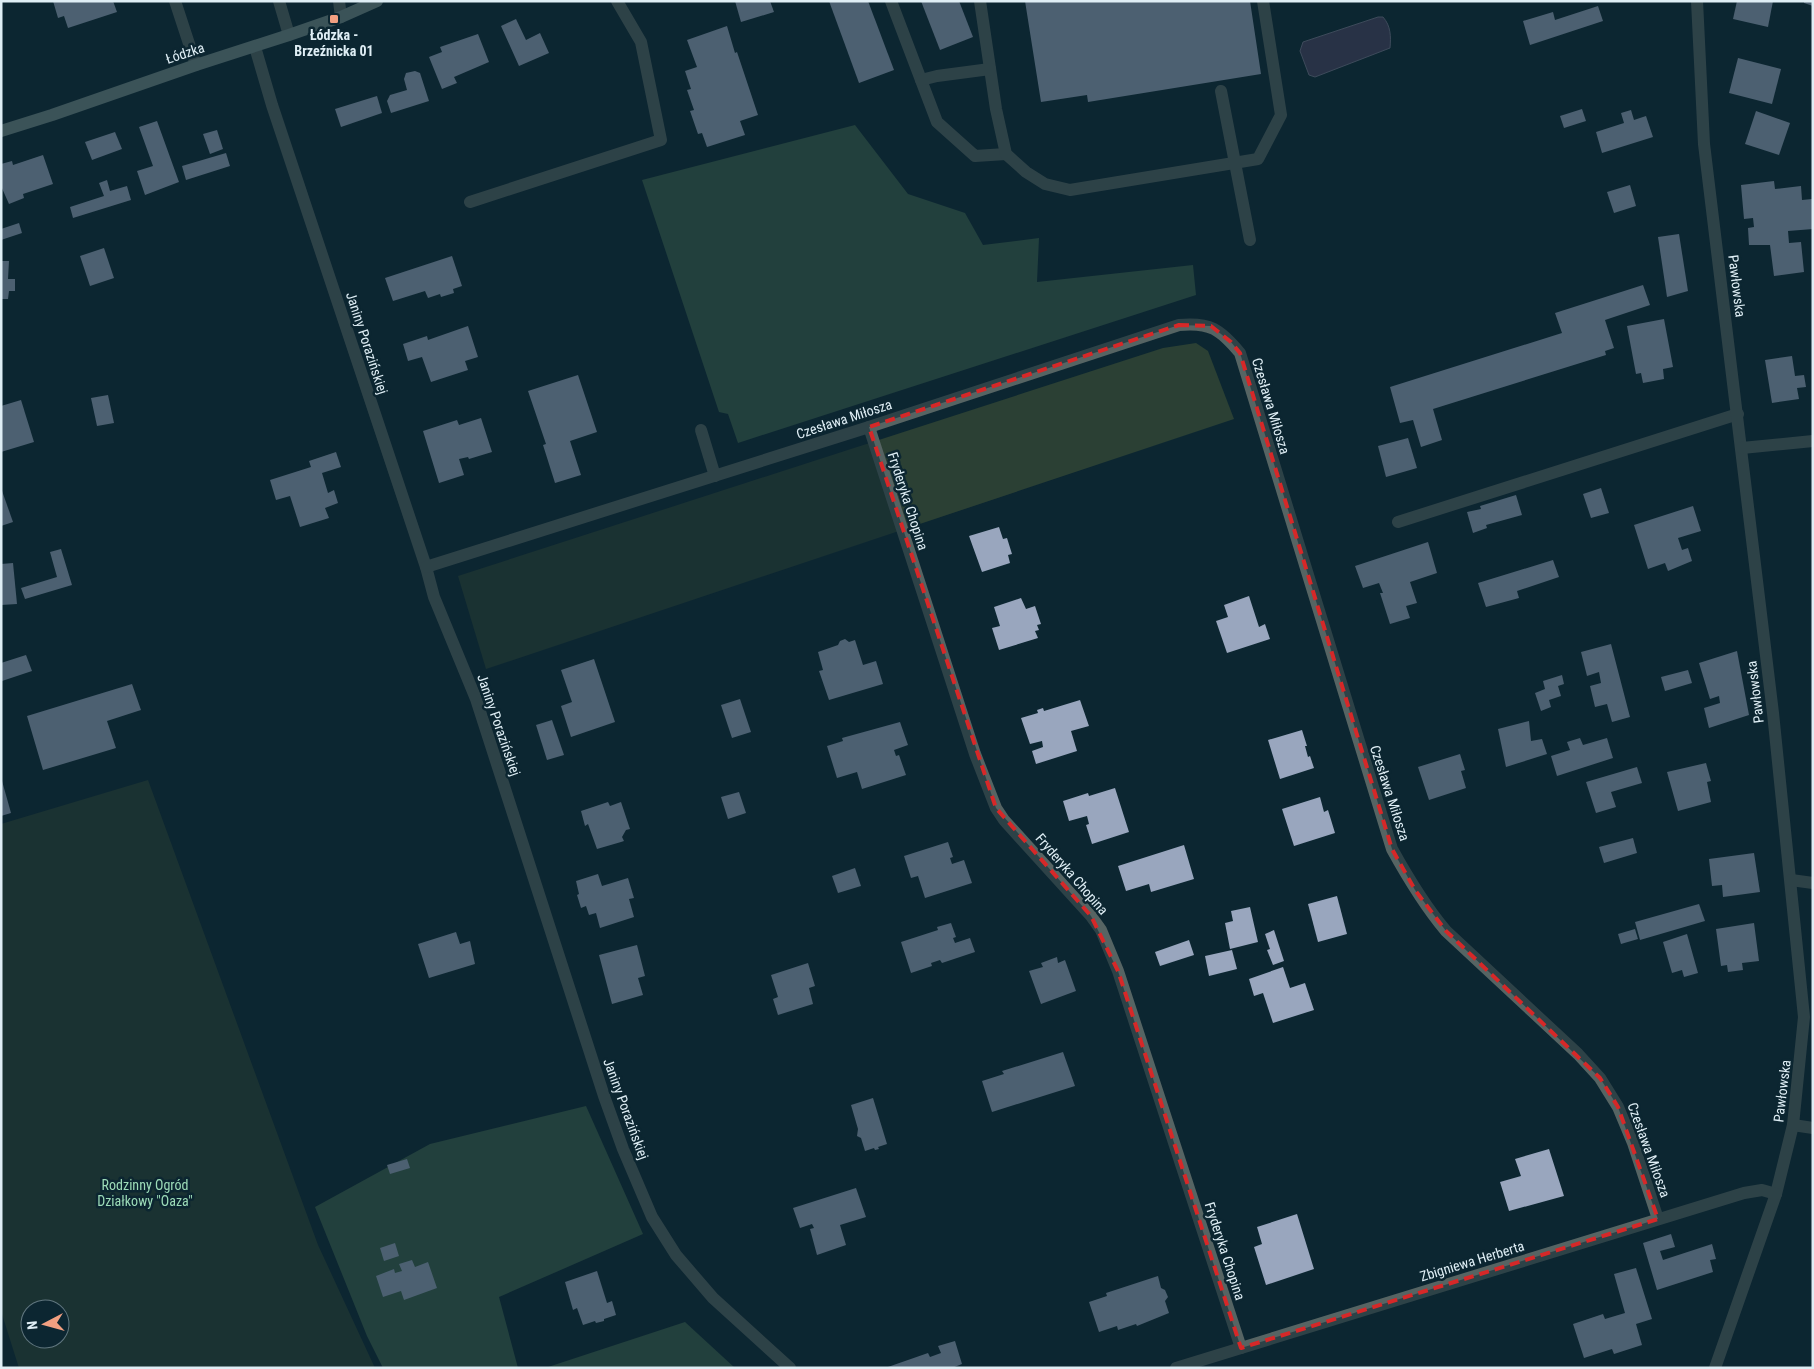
<svg xmlns="http://www.w3.org/2000/svg" width="1814" height="1369" font-family="'Roboto Condensed',sans-serif">
<rect width="100%" height="100%" fill="#0c2631"/>
<g fill="#2b4034" fill-rule="evenodd">
<polygon points="1196,343 1208,351 1234,419 486,669 458,576 1163,348"/>
<path d="M148 780 318 1245 375 1368H19L1 1311V824ZM30 1309H60V1339H30Z"/>
</g>
<g fill="#3c5f4c">
<polygon points="855,125 908,194 965,213 983,245 1039,238 1037,282 1193,265 1196,295 738,443 728,414 719,412 642,180"/>
<polygon points="586,1106 643,1234 499,1297 518,1368 383,1368 367,1336 315,1207 430,1144"/>
<polygon points="685,1322 735,1368 545,1368"/>
</g>
<path fill="#4b4260" stroke="#77768d" d="M1378 17H1383C1391 26 1391 37 1390 48L1315 77 1309 75 1300 51 1303 42Z"/>
<g fill="#99a6be">
<polygon points="53,1 113,1 117,12 68,28 64,16 58,18"/>
<polygon points="735,1 770,1 774,12 741,22"/>
<polygon points="829,1 868,1 894,70 859,83"/>
<polygon points="921,1 959,1 973,37 940,50"/>
<polygon points="1025,1 1250,1 1261,74 1088,102 1087,95 1041,102"/>
<polygon points="1737,1 1773,1 1768,27 1733,19"/>
<polygon points="1804,1 1813,1 1813,6 1804,3"/>
<polygon points="1598,6 1603,21 1530,45 1523,21 1553,12 1555,20"/>
<polygon points="516,19 526,40 540,33 549,53 519,66 501,26"/>
<polygon points="727,26 735,53 737,52 758,115 740,121 745,135 707,147 702,133 698,134 690,111 694,110 687,90 691,89 685,71 697,67 687,40"/>
<polygon points="478,34 489,62 454,77 457,83 442,89 429,57 442,52 440,47"/>
<polygon points="1738,58 1781,69 1772,104 1729,93"/>
<polygon points="415,71 420,73 429,101 391,113 387,101 390,95 407,90 404,79 406,73"/>
<polygon points="377,96 382,113 341,127 335,109"/>
<polygon points="1582,109 1586,121 1564,128 1560,116"/>
<polygon points="1631,110 1634,120 1646,116 1653,137 1602,153 1596,132 1624,123 1621,113"/>
<polygon points="1756,111 1790,123 1779,155 1745,144"/>
<polygon points="157,121 179,182 145,195 137,171 153,166 139,127"/>
<polygon points="217,130 223,149 210,154 203,134"/>
<polygon points="115,132 122,149 92,160 85,142"/>
<polygon points="226,153 230,166 186,180 182,166"/>
<polygon points="43,155 53,184 23,194 24,198 9,204 1,186 1,164 12,161 13,165"/>
<polygon points="107,180 110,191 127,186 131,200 73,218 70,207 104,196 99,183"/>
<polygon points="1774,181 1775,189 1801,186 1802,200 1812,199 1813,229 1788,231 1789,243 1801,242 1804,272 1774,276 1770,245 1749,245 1748,228 1754,227 1753,218 1744,219 1741,185"/>
<polygon points="1630,185 1636,206 1614,213 1607,192"/>
<polygon points="19,223 22,233 1,240 1,229"/>
<polygon points="1679,234 1688,291 1667,297 1658,237"/>
<polygon points="104,248 114,278 90,286 80,256"/>
<polygon points="452,256 462,286 453,289 454,293 441,297 440,294 428,298 425,291 393,301 385,278"/>
<polygon points="1,261 9,261 8,279 15,279 15,291 9,291 8,299 1,299"/>
<polygon points="1643,285 1650,305 1605,320 1614,348 1605,351 1606,355 1433,409 1442,440 1421,447 1413,420 1400,423 1390,387 1562,333 1555,313"/>
<polygon points="1664,319 1673,367 1663,369 1664,379 1643,383 1641,373 1636,374 1627,326"/>
<polygon points="468,326 478,357 465,361 468,370 431,382 422,357 408,361 403,344 427,336 428,340"/>
<polygon points="1792,356 1795,376 1804,375 1806,387 1797,388 1799,399 1772,403 1765,360"/>
<polygon points="578,375 597,432 570,441 581,475 555,483 543,445 546,444 528,391"/>
<polygon points="108,395 114,423 97,426 91,398"/>
<polygon points="21,400 34,442 1,452 1,406"/>
<polygon points="481,418 492,452 469,459 468,457 459,459 464,475 439,483 423,431 457,420 459,425"/>
<polygon points="1408,438 1417,468 1386,477 1378,446"/>
<polygon points="336,452 341,467 322,473 328,493 334,490 338,503 325,508 329,518 300,527 290,496 276,500 270,480 311,467 309,461"/>
<polygon points="1,488 13,522 1,526"/>
<polygon points="1601,488 1609,513 1591,518 1583,494"/>
<polygon points="1516,495 1522,515 1486,525 1487,528 1473,533 1467,512 1481,509 1480,506"/>
<polygon points="1693,506 1701,531 1678,538 1682,550 1688,548 1692,561 1668,571 1665,563 1648,569 1634,525"/>
<polygon points="999,527 1003,539 1007,538 1012,554 1008,555 1010,563 982,572 969,536"/>
<polygon points="1428,542 1437,573 1410,582 1417,603 1406,606 1410,618 1390,624 1380,593 1383,593 1379,583 1363,588 1355,566"/>
<polygon points="61,549 72,585 25,599 21,588 57,577 50,552"/>
<polygon points="1553,560 1559,577 1517,591 1519,598 1486,607 1478,583"/>
<polygon points="13,563 17,604 1,605 1,564"/>
<polygon points="1249,596 1259,627 1265,624 1270,639 1227,653 1216,621 1228,617 1224,605"/>
<polygon points="1021,598 1026,609 1035,606 1041,624 1037,625 1039,630 1035,631 1038,638 999,650 992,628 1000,626 994,607"/>
<polygon points="845,639 849,642 855,640 863,665 876,661 883,684 829,700 819,671 823,670 818,652 838,645 840,641"/>
<polygon points="1611,644 1630,717 1612,722 1607,704 1595,707 1590,686 1601,683 1599,672 1587,676 1581,652"/>
<polygon points="1737,651 1749,715 1709,728 1704,708 1720,703 1719,696 1710,699 1699,663"/>
<polygon points="26,655 32,671 2,681 1,663"/>
<polygon points="594,659 615,722 571,737 561,706 572,702 561,670"/>
<polygon points="1688,670 1692,683 1665,691 1661,677"/>
<polygon points="1562,675 1564,684 1558,686 1561,696 1549,700 1551,707 1541,711 1535,693 1545,689 1543,681"/>
<polygon points="132,684 141,710 107,721 116,748 43,770 27,716"/>
<polygon points="740,699 751,732 732,738 721,705"/>
<polygon points="1080,700 1089,726 1071,731 1077,751 1036,764 1032,751 1043,747 1042,741 1030,744 1021,718 1038,713 1037,710 1043,708 1044,711"/>
<polygon points="552,720 564,755 547,760 536,725"/>
<polygon points="1529,721 1531,741 1542,739 1547,754 1506,767 1498,729"/>
<polygon points="900,722 908,745 894,750 896,756 899,755 906,775 862,789 857,772 837,778 827,746 843,741 842,738"/>
<polygon points="1302,730 1307,746 1305,746 1308,757 1310,756 1314,768 1280,779 1268,740"/>
<polygon points="1580,738 1583,745 1607,738 1613,758 1557,776 1551,756 1570,750 1567,742"/>
<polygon points="1460,754 1465,770 1461,771 1466,788 1429,800 1418,767"/>
<polygon points="1706,763 1711,781 1707,782 1711,802 1678,811 1667,772"/>
<polygon points="1637,767 1642,783 1611,792 1616,807 1596,813 1586,782"/>
<polygon points="2,781 11,813 1,816 1,782"/>
<polygon points="1115,788 1129,832 1092,844 1086,825 1089,824 1087,816 1069,821 1063,801 1088,793 1089,796"/>
<polygon points="739,792 746,813 728,819 721,797"/>
<polygon points="1320,797 1324,812 1328,810 1335,833 1294,846 1282,809"/>
<polygon points="608,802 610,806 621,802 630,829 626,830 622,837 624,841 621,842 597,849 588,824 585,826 581,811"/>
<polygon points="1633,838 1637,853 1604,863 1599,847"/>
<polygon points="948,842 953,857 950,858 952,864 964,860 972,883 925,898 918,876 911,878 904,856"/>
<polygon points="1184,845 1194,879 1151,892 1149,884 1126,891 1118,866"/>
<polygon points="1754,853 1760,892 1723,897 1722,885 1712,886 1709,859"/>
<polygon points="855,868 861,886 838,893 832,876"/>
<polygon points="598,874 602,886 628,878 634,898 629,899 634,917 600,928 596,913 589,915 586,906 581,908 577,895 579,894 576,881"/>
<polygon points="1337,896 1347,934 1318,942 1308,904"/>
<polygon points="1699,904 1705,921 1640,940 1635,922"/>
<polygon points="1250,907 1258,942 1230,949 1225,923 1233,921 1231,911"/>
<polygon points="951,923 956,937 953,938 955,943 970,938 975,952 942,963 940,960 931,963 932,966 911,973 901,942 938,930 937,927"/>
<polygon points="1754,923 1759,961 1742,963 1743,970 1728,972 1727,965 1721,966 1716,929"/>
<polygon points="1635,929 1638,939 1621,944 1618,934"/>
<polygon points="1274,930 1284,961 1273,965 1267,950 1270,949 1265,934"/>
<polygon points="456,932 460,944 470,941 475,964 429,978 418,944"/>
<polygon points="1687,934 1698,973 1684,977 1682,970 1672,973 1663,942"/>
<polygon points="1189,940 1194,955 1160,966 1155,952"/>
<polygon points="637,945 645,976 638,978 643,995 612,1004 599,955"/>
<polygon points="1232,950 1237,969 1209,976 1205,956"/>
<polygon points="1057,957 1058,963 1065,960 1076,991 1041,1004 1029,971 1043,967 1041,963"/>
<polygon points="808,963 815,986 809,988 813,1004 778,1015 773,999 778,997 771,975"/>
<polygon points="1283,967 1290,988 1305,983 1314,1010 1273,1023 1263,993 1254,996 1249,979"/>
<polygon points="1063,1052 1075,1086 992,1112 982,1081 1004,1074 1002,1071"/>
<polygon points="873,1098 887,1144 878,1147 879,1149 875,1150 874,1148 865,1151 861,1138 857,1136 858,1129 851,1105"/>
<polygon points="1549,1149 1564,1196 1509,1211 1500,1182 1521,1176 1515,1159"/>
<polygon points="407,1159 410,1168 390,1174 387,1165"/>
<polygon points="856,1188 866,1217 840,1225 846,1245 817,1255 810,1229 814,1228 812,1224 800,1228 793,1208"/>
<polygon points="1297,1214 1314,1269 1266,1285 1254,1247 1262,1244 1257,1227"/>
<polygon points="1671,1234 1675,1247 1660,1251 1663,1260 1712,1244 1716,1259 1710,1260 1713,1272 1657,1290 1643,1243"/>
<polygon points="395,1243 399,1256 384,1261 380,1248"/>
<polygon points="412,1260 415,1267 428,1262 437,1288 404,1300 401,1291 383,1297 376,1276 394,1269 395,1273 402,1271 399,1264"/>
<polygon points="1636,1268 1652,1319 1636,1324 1642,1345 1614,1354 1612,1349 1584,1358 1573,1324 1603,1314 1605,1319 1625,1313 1614,1274"/>
<polygon points="597,1271 607,1303 612,1301 616,1315 604,1319 604,1321 596,1323 595,1321 583,1325 577,1308 573,1310 565,1282"/>
<polygon points="1158,1276 1161,1288 1165,1290 1168,1297 1165,1301 1169,1313 1137,1326 1136,1324 1118,1330 1117,1326 1099,1332 1089,1302 1107,1296 1106,1293"/>
<polygon points="955,1341 962,1364 952,1368 885,1368 928,1353 930,1357 941,1353 938,1346"/>
</g>
<g fill="none" stroke-linecap="round" stroke-linejoin="round">
<g stroke="#566463" stroke-width="12">
<polyline points="175,1 196,65"/>
<polyline points="279,1 289,35"/>
<polyline points="339,1 341,17"/>
<polyline points="891,1 937,122 975,156 1006,154"/>
<polyline points="980,1 996,109 1006,154 1026,172 1045,184 1070,190 1258,159 1281,115 1263,1"/>
<polyline points="921,80 937,76 990,69"/>
<polyline points="1221,91 1250,240"/>
<polyline points="470,202 661,140 641,42 617,1"/>
<polyline points="701,430 715,476"/>
<polyline points="1398,522 1738,414"/>
<polyline points="1793,1125 1813,1128"/>
</g>
<g stroke="#566463" stroke-width="12">
<polyline points="1697,1 1704,144 1773,713 1804,1017 1793,1125 1776,1194 1715,1368"/>
<polyline points="255,47 272,105 426,567 434,597 476,699 604,1096 623,1149 652,1217 676,1255 713,1298 790,1368"/>
<polyline points="869,427 975,754 996,808 1004,820 1091,916 1101,930 1118,971 1241,1348"/>
<polyline points="1742,448 1813,441"/>
<path d="M426 567 869 427 1179 325C1210 322 1220 329 1240 353L1392 849C1408 878 1424 905 1446 931L1578 1054 1600 1078 1618 1107 1633 1143 1658 1219"/>
<polyline points="1791,880 1813,883"/>
<polyline points="1176,1368 1744,1193 1762,1190 1776,1194"/>
</g>
<polyline stroke="#738988" stroke-width="12" points="1,131 52,115 196,65 289,35 341,17 377,1"/>
</g>
<path d="M0 0H1814V1369H0ZM1179 325 1211 326 1231 342 1240 353 1392 849 1415 890 1446 931 1600 1078 1618 1107 1658 1219 1241 1348 1118 971 1091 916 996 808 869 427Z" fill="#0c2631" fill-opacity=".55" fill-rule="evenodd"/>
<path fill="none" stroke="#d62828" stroke-width="4" stroke-dasharray="10 6" stroke-linejoin="round" d="M1179 325 1211 326 1231 342 1240 353 1392 849 1415 890 1446 931 1600 1078 1618 1107 1658 1219 1241 1348 1118 971 1091 916 996 808 869 427Z"/>
<rect fill="#f2a081" stroke="#0c2631" stroke-width="2" x="329" y="14" width="10" height="10" rx="2.5"/>
<g text-anchor="middle" dominant-baseline="central" stroke-width="5" stroke-linejoin="round" paint-order="stroke">
<g font-size="14" font-weight="bold" fill="#dfeef5" stroke="#0c2631">
<text x="334" y="35">Łódzka -<tspan x="334" dy="16">Brzeźnicka 01</tspan></text>
</g>
<g font-size="14" fill="#dfeef5" stroke="#0c2631">
<text transform="translate(185 53) rotate(-18)">Łódzka</text>
<text transform="translate(1737 286) rotate(83)">Pawłowska</text>
<text transform="translate(367 343) rotate(72)">Janiny Porazińskiej</text>
<text transform="translate(1271 406) rotate(73)">Czesława Miłosza</text>
<text transform="translate(844 419) rotate(-18)">Czesława Miłosza</text>
<text transform="translate(908 501) rotate(72)">Fryderyka Chopina</text>
<text transform="translate(1755 692) rotate(-97)">Pawłowska</text>
<text transform="translate(499 725) rotate(71)">Janiny Porazińskiej</text>
<text transform="translate(1390 793) rotate(72)">Czesława Miłosza</text>
<text transform="translate(1072 874) rotate(49)">Fryderyka Chopina</text>
<text transform="translate(1782 1091) rotate(-83)">Pawłowska</text>
<text transform="translate(626 1109) rotate(70)">Janiny Porazińskiej</text>
<text transform="translate(1649 1150) rotate(70)">Czesława Miłosza</text>
<text transform="translate(1225 1251) rotate(72)">Fryderyka Chopina</text>
<text transform="translate(1472 1261) rotate(-17)">Zbigniewa Herberta</text>
</g>
<g font-size="14" fill="#9cdbb8" stroke="#0c2631">
<text x="145" y="1185">Rodzinny Ogród<tspan x="145" dy="16">Działkowy "Oaza"</tspan></text>
</g>
</g>
<rect width="1814" height="1369" fill="none" stroke="#dfeef5" stroke-width="5"/>
<g transform="translate(45 1324) rotate(264)"><circle r="24" fill="#0c2631" stroke="#60767f"/>
<path d="M0-4L9 19L0 12L-9 19Z" fill="#f2a081"/>
<text y="-8" font-size="14" font-weight="bold" text-anchor="middle" fill="#dfeef5">N</text>
</g>
</svg>
